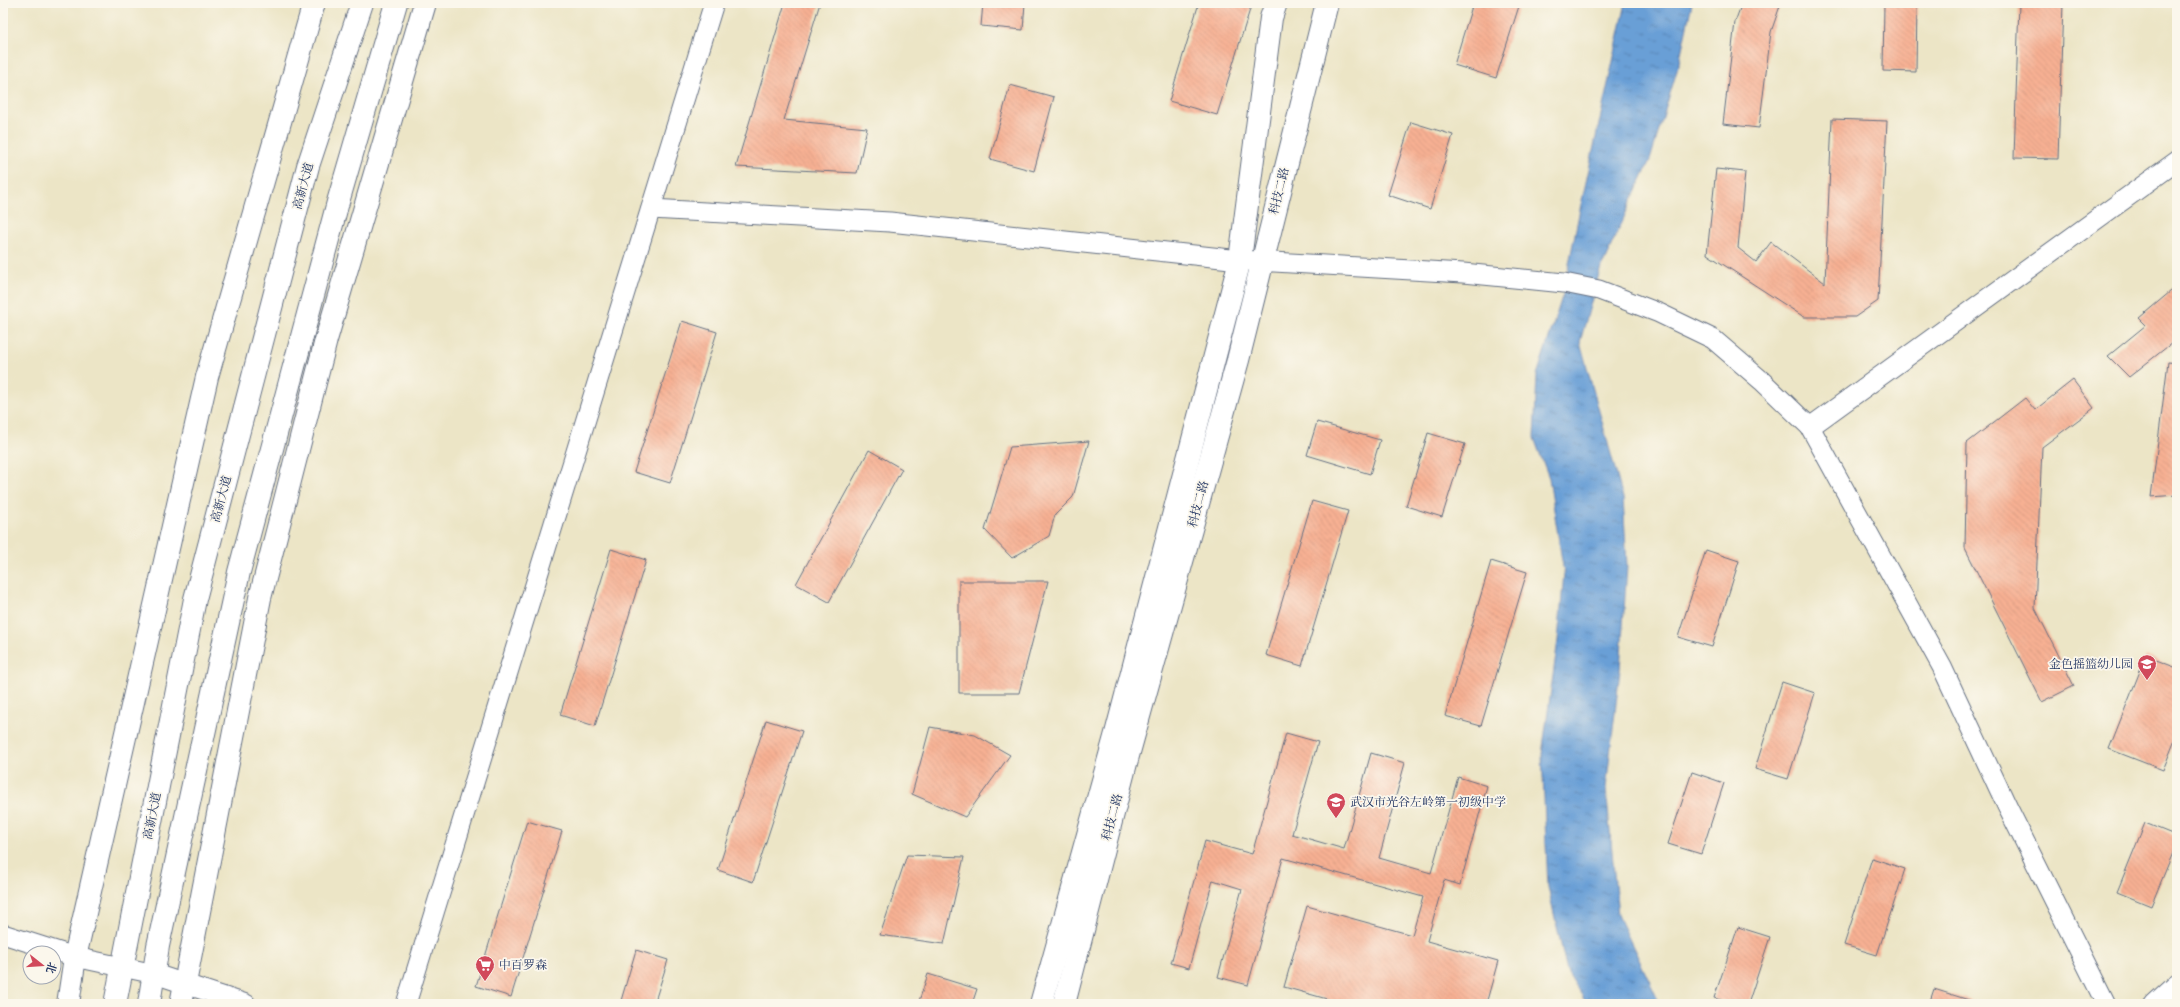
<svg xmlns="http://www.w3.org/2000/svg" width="2180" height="1007" font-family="'IM FELL French Canon','Noto Serif SC',serif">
<defs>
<pattern id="water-ripples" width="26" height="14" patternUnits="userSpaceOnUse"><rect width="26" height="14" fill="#699fd6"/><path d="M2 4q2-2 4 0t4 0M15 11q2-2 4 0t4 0" fill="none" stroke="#5682b1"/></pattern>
<pattern id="building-back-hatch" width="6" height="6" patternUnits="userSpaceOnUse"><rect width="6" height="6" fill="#f7b093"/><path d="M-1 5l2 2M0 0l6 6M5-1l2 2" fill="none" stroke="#d39881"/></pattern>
</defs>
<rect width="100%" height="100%" fill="#fbf7ec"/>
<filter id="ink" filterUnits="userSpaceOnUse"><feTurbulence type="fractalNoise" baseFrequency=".025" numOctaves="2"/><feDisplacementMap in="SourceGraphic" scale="8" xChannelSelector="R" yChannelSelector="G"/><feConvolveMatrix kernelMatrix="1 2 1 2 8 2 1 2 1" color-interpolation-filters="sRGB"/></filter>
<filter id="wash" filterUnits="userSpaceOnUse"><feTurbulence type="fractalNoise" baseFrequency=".012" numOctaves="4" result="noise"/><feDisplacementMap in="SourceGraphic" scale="16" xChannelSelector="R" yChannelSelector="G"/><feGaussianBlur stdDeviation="0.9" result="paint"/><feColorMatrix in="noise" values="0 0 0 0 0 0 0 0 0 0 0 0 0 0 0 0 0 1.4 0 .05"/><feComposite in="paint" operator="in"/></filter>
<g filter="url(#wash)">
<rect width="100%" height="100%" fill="#ece5c6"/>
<polygon fill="url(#water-ripples)" stroke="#42679a" points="1626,3 1692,3 1678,67 1650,160 1600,270 1580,342 1623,498 1627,566 1620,670 1606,788 1618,915 1660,1004 1587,1004 1567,971 1548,887 1542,754 1558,640 1564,573 1549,478 1534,438 1537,375 1563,294 1580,209"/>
<g id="blocks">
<g fill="url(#building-back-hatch)">
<polygon points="785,3 820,3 784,120 867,128 857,173 736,167"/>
<polygon points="983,3 1025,3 1023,30 981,26"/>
<polygon points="1199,3 1252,3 1217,115 1169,101"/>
<polygon points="1473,3 1520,3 1496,78 1454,65"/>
<polygon points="1742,3 1781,3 1771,32 1759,128 1723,124 1735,22"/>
<polygon points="1884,3 1917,3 1916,72 1883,71"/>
<polygon points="2019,3 2063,3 2058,159 2014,158"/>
<polygon points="1010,85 1054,97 1034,171 990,159"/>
<polygon points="1832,119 1887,121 1878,301 1855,317 1804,317 1707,254 1716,169 1745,172 1738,248 1756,262 1771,242 1825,283"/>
<polygon points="1411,122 1453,135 1430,209 1388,195"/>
<polygon points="2177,286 2177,339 2129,377 2108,356 2146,325 2139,318"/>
<polygon points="682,321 717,332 670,483 634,472"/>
<polygon points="2168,362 2177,363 2177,495 2151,497"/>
<polygon points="2073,380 2094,408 2042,447 2035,608 2074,686 2042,702 1965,548 1967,443 2025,398 2035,410"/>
<polygon points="1317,422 1380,440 1370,474 1307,455"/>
<polygon points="1428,433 1465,444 1442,517 1406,506"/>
<polygon points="1089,441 1073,497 1055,515 1049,536 1012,558 985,530 1010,447"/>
<polygon points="869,450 902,469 829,602 796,584"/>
<polygon points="1312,501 1348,511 1302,666 1266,655"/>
<polygon points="611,549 646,560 595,726 560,715"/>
<polygon points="1706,550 1739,561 1712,647 1678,637"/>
<polygon points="1491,561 1527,572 1481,726 1445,716"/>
<polygon points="959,581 1048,581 1019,693 959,693"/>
<polygon points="2146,656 2177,668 2177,735 2163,770 2109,749"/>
<polygon points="1782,682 1815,693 1788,779 1755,769"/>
<polygon points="766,720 802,731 753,882 718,870"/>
<polygon points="930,727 975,735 1010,755 965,817 912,794"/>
<polygon points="1286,733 1318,742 1292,834 1344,849 1371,753 1405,763 1379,858 1431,873 1458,777 1487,786 1460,885 1444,880 1427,941 1498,961 1486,1004 1345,1004 1284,987 1307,906 1412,935 1423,897 1283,858 1248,985 1218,977 1242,889 1213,880 1189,968 1171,963 1205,841 1252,854"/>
<polygon points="1692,772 1724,783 1701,854 1668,844"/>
<polygon points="527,821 562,831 511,997 476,986"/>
<polygon points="2145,823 2177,836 2177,843 2151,906 2117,892"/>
<polygon points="907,855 964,857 944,944 880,935"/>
<polygon points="1872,858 1905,869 1877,955 1844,945"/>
<polygon points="1738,927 1770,937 1748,1004 1733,1004 1714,998"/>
<polygon points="636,950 668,960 654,1004 620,1004"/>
<polygon points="928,974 977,989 972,1004 918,1004"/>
<polygon points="1934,989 1972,1001 1971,1004 1929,1004"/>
</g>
</g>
</g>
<g filter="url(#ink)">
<use href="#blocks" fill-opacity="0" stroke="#646f82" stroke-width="1"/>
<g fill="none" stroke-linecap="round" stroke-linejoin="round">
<g stroke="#646f82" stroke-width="21">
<g id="minor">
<polyline points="651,209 890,222 1240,260 1463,273 1564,283 1599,290 1659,313 1713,339 1762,381 1810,427 1942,667 2007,806 2106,1004"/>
<polyline points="1810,427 2177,161"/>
<polyline points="3,934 75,957 155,974 246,1004"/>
<polyline points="406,1004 714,3"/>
<polyline points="2154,1004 2177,983"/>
</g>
</g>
<g stroke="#646f82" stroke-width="24">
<g id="tertiary">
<polyline points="1041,1004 1117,730 1240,260 1271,18 1276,3"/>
<polyline points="1064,1004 1126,763 1238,360 1327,3"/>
</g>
</g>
<g stroke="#646f82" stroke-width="24">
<g id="primary">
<polyline points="68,1004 75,957 207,377 314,3"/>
<polyline points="181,1004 260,598 326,340 425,3"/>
</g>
</g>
<g stroke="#646f82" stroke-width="24">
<g id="trunk">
<polyline points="115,1004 195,599 308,166 362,3"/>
<polyline points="149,1004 158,946 239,572 338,202 396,3"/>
</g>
</g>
<use href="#minor" stroke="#fff" stroke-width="19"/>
<use href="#tertiary" stroke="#fff" stroke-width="22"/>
<use href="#primary" stroke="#fff" stroke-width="22"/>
<use href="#trunk" stroke="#fff" stroke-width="22"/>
</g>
</g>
<defs>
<g id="school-pin" transform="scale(1)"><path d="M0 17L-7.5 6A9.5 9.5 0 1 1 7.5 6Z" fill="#d1495b" stroke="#fbf7ec"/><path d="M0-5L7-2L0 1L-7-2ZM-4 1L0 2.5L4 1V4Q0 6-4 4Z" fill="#fff"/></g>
<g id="supermarket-pin" transform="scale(1)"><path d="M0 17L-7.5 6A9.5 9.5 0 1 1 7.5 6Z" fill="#d1495b" stroke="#fbf7ec"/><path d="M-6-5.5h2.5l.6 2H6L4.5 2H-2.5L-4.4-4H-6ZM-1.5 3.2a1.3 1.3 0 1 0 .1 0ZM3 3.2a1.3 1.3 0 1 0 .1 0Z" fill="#fff"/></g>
</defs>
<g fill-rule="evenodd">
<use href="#school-pin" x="2147" y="664"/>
<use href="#school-pin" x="1336" y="802"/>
<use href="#supermarket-pin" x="485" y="965"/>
</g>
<g text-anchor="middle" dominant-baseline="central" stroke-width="3.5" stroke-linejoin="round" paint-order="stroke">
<g font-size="12" fill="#1b2f5e" stroke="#fbf7ec">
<text transform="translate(303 186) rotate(-75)">高新大道</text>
<text transform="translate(1279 191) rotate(-76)">科技二路</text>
<text transform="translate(221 499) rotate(-75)">高新大道</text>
<text transform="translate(1198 504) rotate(-75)">科技二路</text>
<text transform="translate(152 816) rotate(-79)">高新大道</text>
<text transform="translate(1112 817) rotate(-75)">科技二路</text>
</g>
<g font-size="12" fill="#1b2f5e" stroke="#fbf7ec" text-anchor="start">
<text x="2133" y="664" text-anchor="end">金色摇篮幼儿园</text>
<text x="1350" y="802">武汉市光谷左岭第一初级中学</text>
<text x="499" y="965">中百罗森</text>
</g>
</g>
<rect width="2180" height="1007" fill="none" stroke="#fbf7ec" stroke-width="16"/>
<g transform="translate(42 965) rotate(107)"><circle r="19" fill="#fbf7ec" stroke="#a1a7b3"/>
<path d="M0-3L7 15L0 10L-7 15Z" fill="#d1495b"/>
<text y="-6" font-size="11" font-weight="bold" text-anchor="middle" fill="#1b2f5e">北</text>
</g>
</svg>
